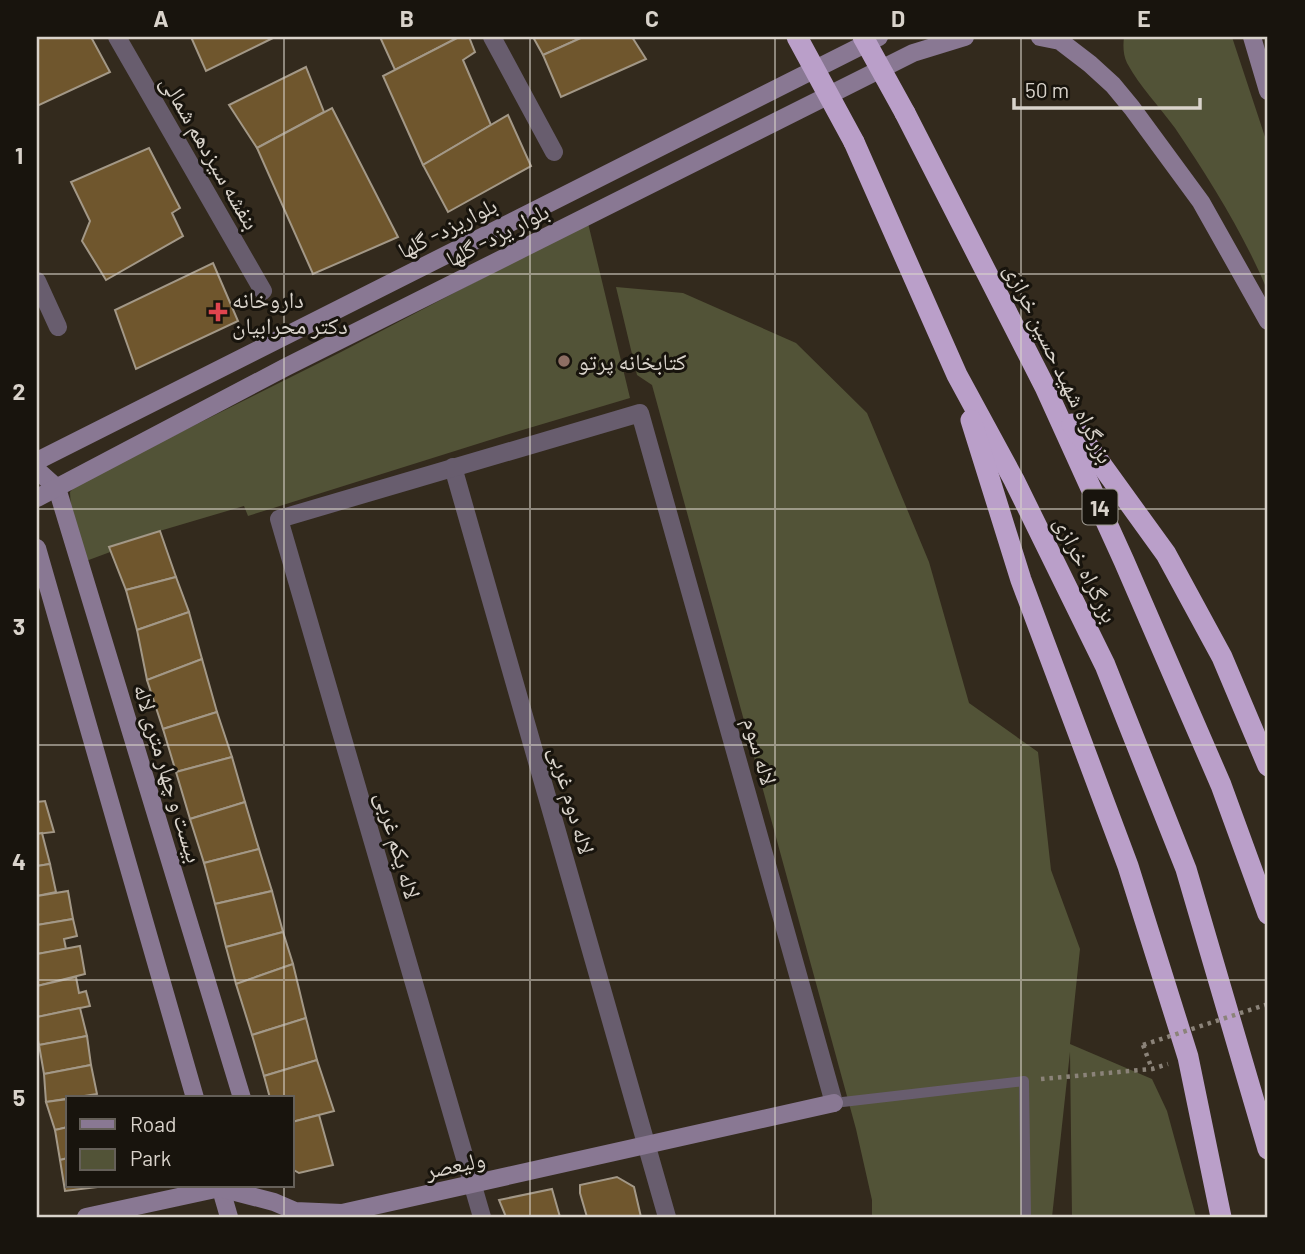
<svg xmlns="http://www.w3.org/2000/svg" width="1305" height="1254" font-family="Barlow,'Noto Naskh Arabic',sans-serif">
<rect width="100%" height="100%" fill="#332a1d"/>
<g fill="#525337">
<path d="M1124 37H1232L1268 146V292C1244 234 1210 180 1175 128 1159 106 1140 87 1127 63 1123 55 1123 45 1124 37Z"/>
<polygon points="588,223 630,398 509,434 248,516 244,506 119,543 121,548 86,561 71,509 70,492 77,484 341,352"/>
<polygon points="616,287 683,293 796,343 867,413 929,562 969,703 1038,752 1051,870 1080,949 1070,1044 1152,1079 1167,1111 1196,1217 1072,1217 1070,1052 1052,1217 872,1217 872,1200 856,1129 652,385 637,375"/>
</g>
<g fill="#6f562d" stroke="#a39887" stroke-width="2">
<polygon points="37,37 91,37 110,72 37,106"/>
<polygon points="191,37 275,37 206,71"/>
<polygon points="380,37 459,37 395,70"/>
<polygon points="459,37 469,37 475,52 463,60 491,125 423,165 383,76"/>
<polygon points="533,37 583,37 543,55"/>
<polygon points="583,37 632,37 646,59 561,97 543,55"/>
<polygon points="306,67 324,112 257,148 229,105"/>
<polygon points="332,108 398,237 313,274 257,148"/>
<polygon points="508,115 531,166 448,212 423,165"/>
<polygon points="149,148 180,208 172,213 183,236 106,280 82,241 90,221 71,182"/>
<polygon points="213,263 238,321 136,369 115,310"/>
<polygon points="160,531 176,577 126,590 109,547"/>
<polygon points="176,577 189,612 137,630 126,590"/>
<polygon points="189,612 202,659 147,680 137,630"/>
<polygon points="202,659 217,712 163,729 147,680"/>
<polygon points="217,712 232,757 176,772 163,729"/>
<polygon points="232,757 245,802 190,819 176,772"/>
<polygon points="45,801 54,832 37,834 37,802"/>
<polygon points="245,802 259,849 204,863 190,819"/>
<polygon points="42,833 50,864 37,866 37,834"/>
<polygon points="259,849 272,891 215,904 204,863"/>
<polygon points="50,864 56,892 37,896 37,866"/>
<polygon points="68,891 73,919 37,925 37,896"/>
<polygon points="272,891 283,932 226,947 215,904"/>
<polygon points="73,919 77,936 64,939 66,949 37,954 37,925"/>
<polygon points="283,932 293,964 236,984 226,947"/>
<polygon points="80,946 85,974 37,986 37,954"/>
<polygon points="293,964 306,1018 252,1035 236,984"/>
<polygon points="76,977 79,993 86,991 90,1006 37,1017 37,986"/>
<polygon points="80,1008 87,1036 39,1045 37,1036 37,1017"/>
<polygon points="306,1018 317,1060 264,1076 252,1035"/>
<polygon points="87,1036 91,1065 44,1074 39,1045"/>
<polygon points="317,1060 334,1111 292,1122 292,1098 270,1098 264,1076"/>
<polygon points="91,1065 97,1094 46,1102 44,1074"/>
<polygon points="68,1099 68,1127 55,1130 46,1102"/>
<polygon points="319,1115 333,1165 299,1173 292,1169 292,1122"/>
<polygon points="68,1127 68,1158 60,1160 55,1130"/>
<polygon points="68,1158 68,1186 106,1186 65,1191 60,1160"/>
<polygon points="617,1177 634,1187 641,1217 587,1217 580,1193 580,1185"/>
<polygon points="552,1189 560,1217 506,1217 499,1200"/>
</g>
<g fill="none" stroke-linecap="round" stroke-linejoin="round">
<g stroke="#8b8379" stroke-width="4.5" stroke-dasharray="3.5 5" stroke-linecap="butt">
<polyline points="1143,1045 1152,1069"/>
<polyline points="1041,1079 1152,1069 1168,1064"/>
</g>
<polyline stroke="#685d6e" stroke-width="10" points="834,1103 1024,1081 1026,1217"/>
<g stroke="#685d6e" stroke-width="18">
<polyline points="117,37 263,291"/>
<polyline points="492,37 554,152"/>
<polyline points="37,281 58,327"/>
<polyline points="453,467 667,1217"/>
<polyline points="482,1217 279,519 640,413 834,1103"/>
</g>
<g stroke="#897893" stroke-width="18">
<polyline points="1040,37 1060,41 1090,64 1113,85 1132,108 1201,202 1268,321"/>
<polyline points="1252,37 1268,91"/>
<polyline points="37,461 879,37"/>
<polyline points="37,470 57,488 242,1098"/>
<polyline points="37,498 286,367 913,53 965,37"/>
<polyline points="37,548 195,1098"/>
<polyline points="220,1186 229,1217"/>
<polyline points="86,1217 220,1188 274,1202 295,1211 342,1213 834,1103"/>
</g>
<g stroke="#ba9fc9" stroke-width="21">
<polyline points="905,113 1045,387 1124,561 1221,785 1268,914"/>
<polyline points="854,142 957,375 1014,480 1105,665 1186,869 1268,1149"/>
<polyline points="971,420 1021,580 1128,866 1188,1057 1221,1217"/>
<polyline points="1072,424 1166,554 1222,657 1268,766"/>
</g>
<polyline stroke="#8b8379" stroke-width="4.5" stroke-dasharray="3.5 5" stroke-linecap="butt" points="1143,1045 1268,1004"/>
<g stroke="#ba9fc9" stroke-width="21">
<polyline points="797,37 854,142"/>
<polyline points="863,37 905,113"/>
</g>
</g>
<path fill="none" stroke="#d9d3cb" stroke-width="2" stroke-opacity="0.55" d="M284 37V1098M530 37V1217M775 37V1217M1021 37V1217M37 274H1268M37 509H1268M37 745H1268M37 980H1268M284 1186V1217"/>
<path fill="#e0444e" stroke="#18140d" stroke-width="2.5" d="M214.5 301.5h7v7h7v7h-7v7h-7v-7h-7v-7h7z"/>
<circle fill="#8d6e63" stroke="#18140d" stroke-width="2.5" cx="564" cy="361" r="7"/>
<g text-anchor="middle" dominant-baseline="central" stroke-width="6" stroke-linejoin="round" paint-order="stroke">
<rect fill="#18140d" stroke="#9f9a92" stroke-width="2" x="1082.5" y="489.5" width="35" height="35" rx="5"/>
<g font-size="21" font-weight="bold" fill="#d9d3cb">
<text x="1100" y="507">14</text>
</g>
<g font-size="23" fill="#d9d3cb" stroke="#18140d">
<text transform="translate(211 152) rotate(60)">بنفشه سیزدهم شمالی</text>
<text transform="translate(447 227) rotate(-27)">بلواریزد- گلها</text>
<text transform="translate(497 234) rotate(-27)">بلوار یزد- گلها</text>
<text transform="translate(1060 363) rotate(64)">بزرگراه شهید حسین خرازی</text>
<text transform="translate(1087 569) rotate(64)">بزرگراه خرازی</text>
<text transform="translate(761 751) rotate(74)">لاله سوم</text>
<text transform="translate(169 773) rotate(73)">بیست و چهار متری لاله</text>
<text transform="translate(573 800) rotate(74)">لاله دوم غربی</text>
<text transform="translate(399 845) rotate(74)">لاله یکم غربی</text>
<text transform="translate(455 1164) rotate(-12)">ولیعصر</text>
</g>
<g font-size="23" fill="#d9d3cb" stroke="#18140d" text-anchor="start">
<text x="232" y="299">داروخانه<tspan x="232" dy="26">دکتر محرابیان</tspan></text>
<text x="578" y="361">كتابخانه پرتو</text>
</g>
</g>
<rect width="1305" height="1254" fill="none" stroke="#18140d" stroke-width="77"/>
<rect x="66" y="1096" width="228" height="91" fill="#18140d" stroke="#656059" stroke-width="2"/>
<rect x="80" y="1119" width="35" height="10" fill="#897893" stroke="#656059" stroke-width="2"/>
<text x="130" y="1132" font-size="21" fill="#d9d3cb">Road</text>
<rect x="80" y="1149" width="35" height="21" fill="#525337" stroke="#656059" stroke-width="2"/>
<text x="130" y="1166" font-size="21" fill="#d9d3cb">Park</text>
<path d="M1014 98v10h186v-10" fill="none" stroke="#d9d3cb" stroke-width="3.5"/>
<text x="1025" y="98" font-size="21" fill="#d9d3cb" stroke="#18140d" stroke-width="5" paint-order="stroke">50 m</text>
<rect x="38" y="38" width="1228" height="1178" fill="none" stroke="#d9d3cb" stroke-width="2.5"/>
<g font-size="23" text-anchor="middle" font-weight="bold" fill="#d9d3cb">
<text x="161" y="27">A</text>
<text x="407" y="27">B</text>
<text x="652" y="27">C</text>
<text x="898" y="27">D</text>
<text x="1144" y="27">E</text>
<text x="19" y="164">1</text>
<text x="19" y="400">2</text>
<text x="19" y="635">3</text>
<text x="19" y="870">4</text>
<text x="19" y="1106">5</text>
</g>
</svg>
